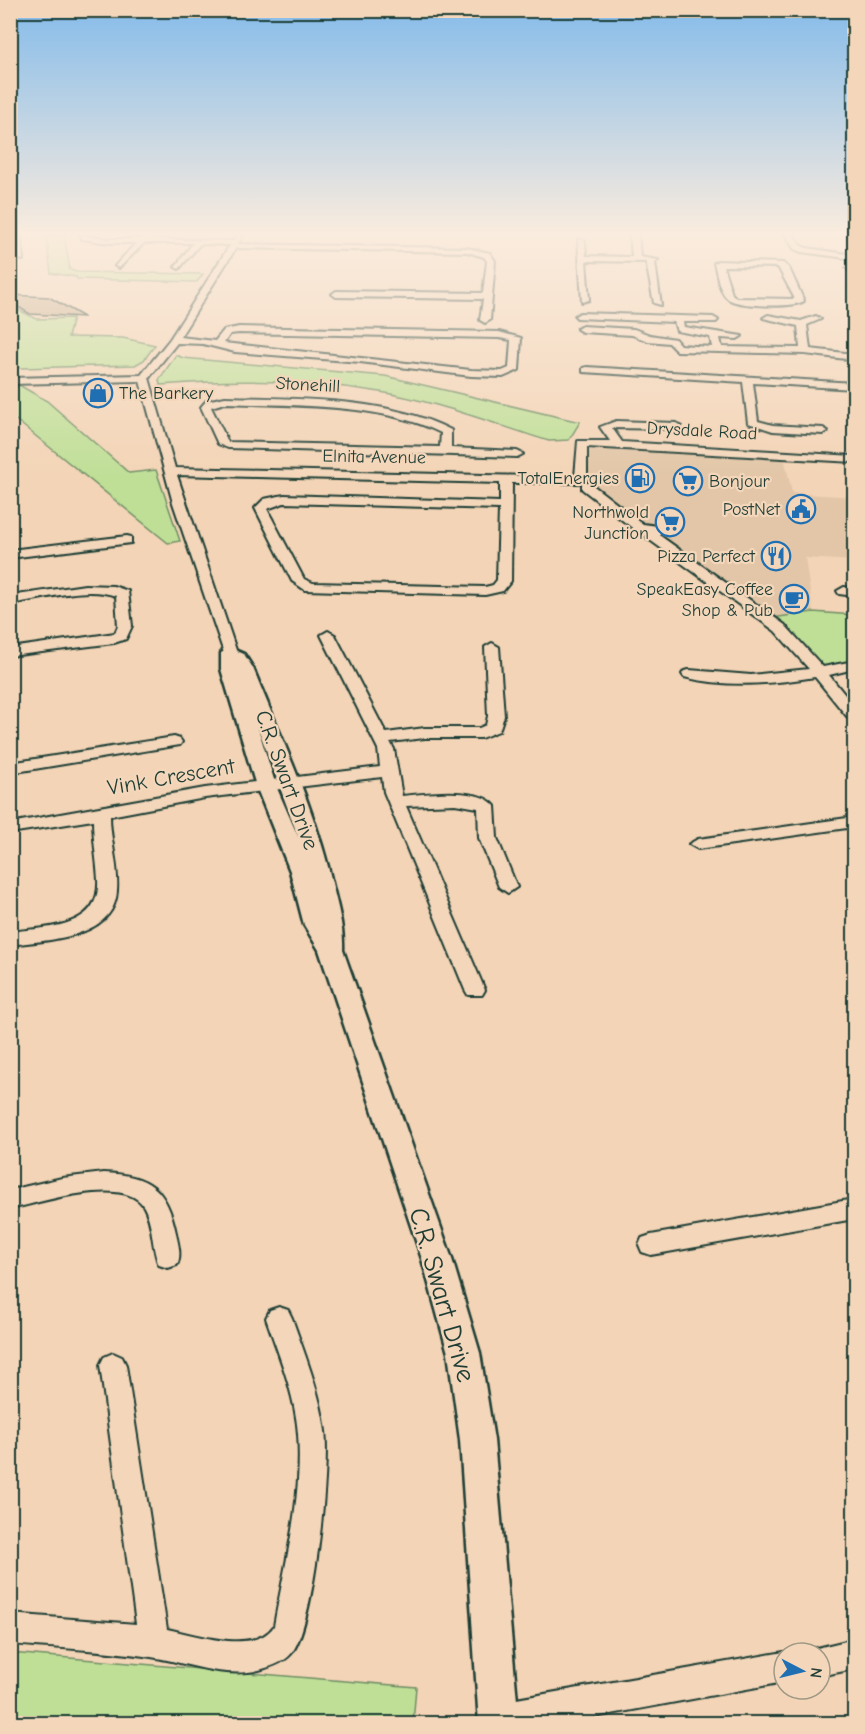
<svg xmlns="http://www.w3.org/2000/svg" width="865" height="1734" font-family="'Comic Neue',sans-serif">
<rect width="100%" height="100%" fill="#f3d4b6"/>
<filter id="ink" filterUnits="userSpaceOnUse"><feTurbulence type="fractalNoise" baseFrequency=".0167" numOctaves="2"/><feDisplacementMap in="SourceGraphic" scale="12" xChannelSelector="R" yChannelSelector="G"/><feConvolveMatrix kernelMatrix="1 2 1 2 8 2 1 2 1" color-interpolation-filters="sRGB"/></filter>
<g filter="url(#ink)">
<polygon fill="#e2c6a7" points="602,447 784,457 792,493 854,497 854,561 805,558 813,612 772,618 574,479 575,454"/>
<g fill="#bfdf97" stroke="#6f8e66" stroke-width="1.5">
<polygon points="46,234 64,234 70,270 77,272 203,274 197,282 77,279 76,277 51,273"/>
<polygon points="10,306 37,319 73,318 68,337 123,338 155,345 144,360 135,365 20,368 11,361"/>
<path d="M176 355 183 358 385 376 580 422 569 440 549 441C491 423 433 400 374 391 305 380 229 379 160 385L159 380Z"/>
<polygon points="19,385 47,401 129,473 156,470 180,541 168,543 11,416 10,386"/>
<polygon points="813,612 854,615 854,663 822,670 772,618"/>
<polygon points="10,1653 416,1687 413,1723 11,1723"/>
</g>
<polygon fill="#c7ae8b" stroke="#1f3d34" stroke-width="1.5" points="10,295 49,297 84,317 30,314 10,302"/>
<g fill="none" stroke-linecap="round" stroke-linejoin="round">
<g stroke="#1f3d34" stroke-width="4">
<g id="minor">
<polygon points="13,234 21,234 23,260 16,258"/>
<path d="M80 234 109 239H140L149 234 151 236 149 239 233 241 237 234H243L238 244 467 248 490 253 495 261 490 320 485 323 480 320 483 299 336 297 332 294 336 291 483 293 487 261 484 257 467 252 236 248 180 337 215 341 224 330 239 327 499 332 521 338 519 370 503 377 471 376 360 362 235 352 203 344 177 343 149 378 175 468 575 477 578 441H610L600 427 616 421 676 423 681 426 676 429 612 428 622 442 854 456V462L587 447V479L581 483H512L511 581 503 591 485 595 305 590 292 581 255 508 264 499 284 495 500 502V483L177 475 237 653 235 656H225L173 503 140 381 10 384V378L141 375 170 339 230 245 200 244 179 269 175 267 193 243H144L119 268 115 266 136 243H109L82 239ZM239 333 499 338 511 340 509 368 502 371 471 370 224 343 230 334ZM284 503 499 509 497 580 493 585 485 587 313 583 304 579 267 509Z"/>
<polygon points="630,234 638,234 640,257 658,260 655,262 661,305 654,303 646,262 586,261 589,300 582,302 578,239 585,241 586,256 632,257"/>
<polygon points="785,234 793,234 800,245 806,248 854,255 854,259 801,252 794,249"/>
<path d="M718 261 783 263 789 268 804 301C794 308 735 307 727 298 719 291 717 273 714 263ZM723 266 778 267 795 299 736 298 732 294Z"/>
<polygon points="850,266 854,269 854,276 846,268"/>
<polygon points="580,313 713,317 718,320 716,322 683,322 684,327 742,336 737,339 720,338 722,347 800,348 798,326 763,318 768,315 801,321 816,316 821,319 807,325 810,349 854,354 854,360 805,354 677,351 669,343 648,341 632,335 582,332 577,329 582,326 634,329 650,335 675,339 680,345 712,347 710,337 677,331 674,322 577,318 575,316"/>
<polygon points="587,367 854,383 854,389 753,383 758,421 773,425 823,428 828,431 823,434 773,431 748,423 743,382 583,372 583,368"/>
<path d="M225 397C297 399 386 397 451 430V448L517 451 523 454 517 457 228 448 218 444 201 407 206 401ZM225 403C292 406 381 403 441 433L440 447 228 442 211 407Z"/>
<path d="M582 483H590L643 524 658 526 662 531 659 535 785 625 823 667 854 661V669L829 675 854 706V721L849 719 815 677C772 684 727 688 684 677L682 674 684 671 689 670 751 675 809 669 775 631 647 538 645 535 647 532 635 530 582 489Z"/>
<polygon points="127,536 131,537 131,543 10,558 10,550"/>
<path d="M85 585 113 586 128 591 132 626 126 639 114 643 10 656V648L115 633 118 626 116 596C85 585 43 600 10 604V596Z"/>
<polygon points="844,587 854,588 854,596 839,594 837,591"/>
<path d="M328 631 335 635 386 733 425 728H479L486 725 488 716 485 647 492 643 499 647 504 716 499 731 481 738H425L390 742 394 749 402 796C424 794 480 786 495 806L497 838 517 887 508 893 499 887 479 838 478 808 455 804 406 806 485 990 482 995H468L465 990 384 792 382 777 205 798 110 816C110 841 119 866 117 891 114 939 46 940 10 945V932C46 927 101 929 98 880 97 860 93 840 93 820L10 833V823L205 788 380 767 378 749 321 635Z"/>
<polygon points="174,737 180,739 182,742 180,745 10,773 10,763"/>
<polygon points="854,817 854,827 698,849 689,844 698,839"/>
<path d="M104 1173C149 1175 167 1188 176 1233 178 1244 182 1255 177 1265L168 1268 159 1265C151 1247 154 1225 144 1207 126 1174 39 1203 10 1209V1190L62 1178Z"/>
<polygon points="854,1199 854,1219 651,1255 642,1252 639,1245 642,1238 651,1235"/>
<path d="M279 1307 288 1310 292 1318C305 1355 320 1392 325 1431 330 1470 314 1626 291 1654 283 1663 270 1667 259 1670 224 1679 185 1662 151 1657 104 1650 57 1648 10 1644V1614L136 1624 100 1365 104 1357 113 1353 122 1357 126 1365 167 1629C196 1635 255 1655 274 1626 285 1563 303 1497 298 1434 295 1394 279 1356 266 1318L270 1310Z"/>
<polygon points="854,1639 854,1669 820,1676 820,1653 808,1653 809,1650"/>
<polygon points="784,1652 788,1653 784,1653 784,1682 557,1724 485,1724 483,1718 488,1707 499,1702"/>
</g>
</g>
<g stroke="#1f3d34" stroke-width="5">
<g id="tertiary">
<polygon points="10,378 17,383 15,386 10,387"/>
<path d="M230 648 244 654 253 668C282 740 316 811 333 887 338 908 344 928 343 950L452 1259 480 1353 494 1440 519 1724H479L460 1440 448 1353 422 1259 319 950 304 925 290 871 256 786 221 669V653ZM257 725 299 839 276 786Z"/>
</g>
</g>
<use href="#minor" fill="#f4d7bb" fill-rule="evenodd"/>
<use href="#tertiary" fill="#f4d7bb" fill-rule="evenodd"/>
</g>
</g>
<linearGradient id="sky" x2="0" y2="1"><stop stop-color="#84bbea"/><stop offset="0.49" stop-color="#faecde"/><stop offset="1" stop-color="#faecde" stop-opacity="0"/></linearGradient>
<rect width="865" height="477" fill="url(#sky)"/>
<defs>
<g id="shop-ring" transform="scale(1.5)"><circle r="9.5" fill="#f4d7bb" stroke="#1f6fb2" stroke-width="1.5"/><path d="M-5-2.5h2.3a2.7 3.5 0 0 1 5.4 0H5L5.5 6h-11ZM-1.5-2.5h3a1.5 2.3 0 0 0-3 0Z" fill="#1f6fb2"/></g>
<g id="fuel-ring" transform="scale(1.5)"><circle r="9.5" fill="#f4d7bb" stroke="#1f6fb2" stroke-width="1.5"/><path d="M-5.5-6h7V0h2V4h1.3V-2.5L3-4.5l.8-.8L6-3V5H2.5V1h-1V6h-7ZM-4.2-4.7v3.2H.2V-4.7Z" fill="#1f6fb2"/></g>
<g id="supermarket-ring" transform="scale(1.5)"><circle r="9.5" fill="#f4d7bb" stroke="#1f6fb2" stroke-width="1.5"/><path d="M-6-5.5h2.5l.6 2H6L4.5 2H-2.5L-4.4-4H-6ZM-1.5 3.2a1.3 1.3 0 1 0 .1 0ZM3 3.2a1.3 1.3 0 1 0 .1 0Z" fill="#1f6fb2"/></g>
<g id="civic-ring" transform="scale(1.5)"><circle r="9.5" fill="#f4d7bb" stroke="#1f6fb2" stroke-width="1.5"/><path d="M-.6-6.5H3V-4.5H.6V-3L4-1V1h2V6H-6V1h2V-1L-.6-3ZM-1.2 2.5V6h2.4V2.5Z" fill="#1f6fb2"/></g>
<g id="restaurant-ring" transform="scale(1.5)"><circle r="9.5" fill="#f4d7bb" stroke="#1f6fb2" stroke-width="1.5"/><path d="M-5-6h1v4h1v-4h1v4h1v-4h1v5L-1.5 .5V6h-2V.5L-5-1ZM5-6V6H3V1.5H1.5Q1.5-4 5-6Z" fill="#1f6fb2"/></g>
<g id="cafe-ring" transform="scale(1.5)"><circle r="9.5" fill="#f4d7bb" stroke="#1f6fb2" stroke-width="1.5"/><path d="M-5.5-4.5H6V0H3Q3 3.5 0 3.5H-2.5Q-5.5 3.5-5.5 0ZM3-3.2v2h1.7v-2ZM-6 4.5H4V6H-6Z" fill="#1f6fb2"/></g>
</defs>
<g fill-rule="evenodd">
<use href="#shop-ring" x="98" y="393"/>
<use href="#fuel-ring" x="640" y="478"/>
<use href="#supermarket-ring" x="688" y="481"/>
<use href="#civic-ring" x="801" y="509"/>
<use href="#supermarket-ring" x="670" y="522"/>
<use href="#restaurant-ring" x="776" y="556"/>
<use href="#cafe-ring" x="794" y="599"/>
</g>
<g text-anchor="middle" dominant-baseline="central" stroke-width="4.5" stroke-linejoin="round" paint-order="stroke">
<g font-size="18" fill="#1f3d34" stroke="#f4d7bb">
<text transform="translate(308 385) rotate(3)">Stonehill</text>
<text transform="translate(702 431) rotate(3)">Drysdale Road</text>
<text transform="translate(374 457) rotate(1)">Elnita Avenue</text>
</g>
<g font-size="18" fill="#1f3d34" stroke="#f4d7bb" text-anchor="end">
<text x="119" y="393" text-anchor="start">The Barkery</text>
<text x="619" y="478">TotalEnergies</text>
<text x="709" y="481" text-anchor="start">Bonjour</text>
<text x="780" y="509">PostNet</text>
<text x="649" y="512">Northwold<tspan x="649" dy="21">Junction</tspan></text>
<text x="755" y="556">Pizza Perfect</text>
<text x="773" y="589">SpeakEasy Coffee<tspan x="773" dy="21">Shop &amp; Pub</tspan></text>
</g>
<g font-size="22" fill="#1f3d34" stroke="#f4d7bb">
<text transform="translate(171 777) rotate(-10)">Vink Crescent</text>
<text transform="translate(287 780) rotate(70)">C.R. Swart Drive</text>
</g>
<g font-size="27" fill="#1f3d34" stroke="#f4d7bb">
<text transform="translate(442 1295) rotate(74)">C.R. Swart Drive</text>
</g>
</g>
<rect width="865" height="1734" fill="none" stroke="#f4d7bb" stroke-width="36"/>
<rect x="18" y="18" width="829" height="1698" fill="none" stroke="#1f3d34" stroke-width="2" filter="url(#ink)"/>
<g transform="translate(802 1671) rotate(97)"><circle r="28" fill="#f4d7bb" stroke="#9f9985" stroke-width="1.5"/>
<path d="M0-4.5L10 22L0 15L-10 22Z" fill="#1f6fb2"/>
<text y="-9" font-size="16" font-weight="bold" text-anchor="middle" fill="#1f3d34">N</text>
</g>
</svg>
